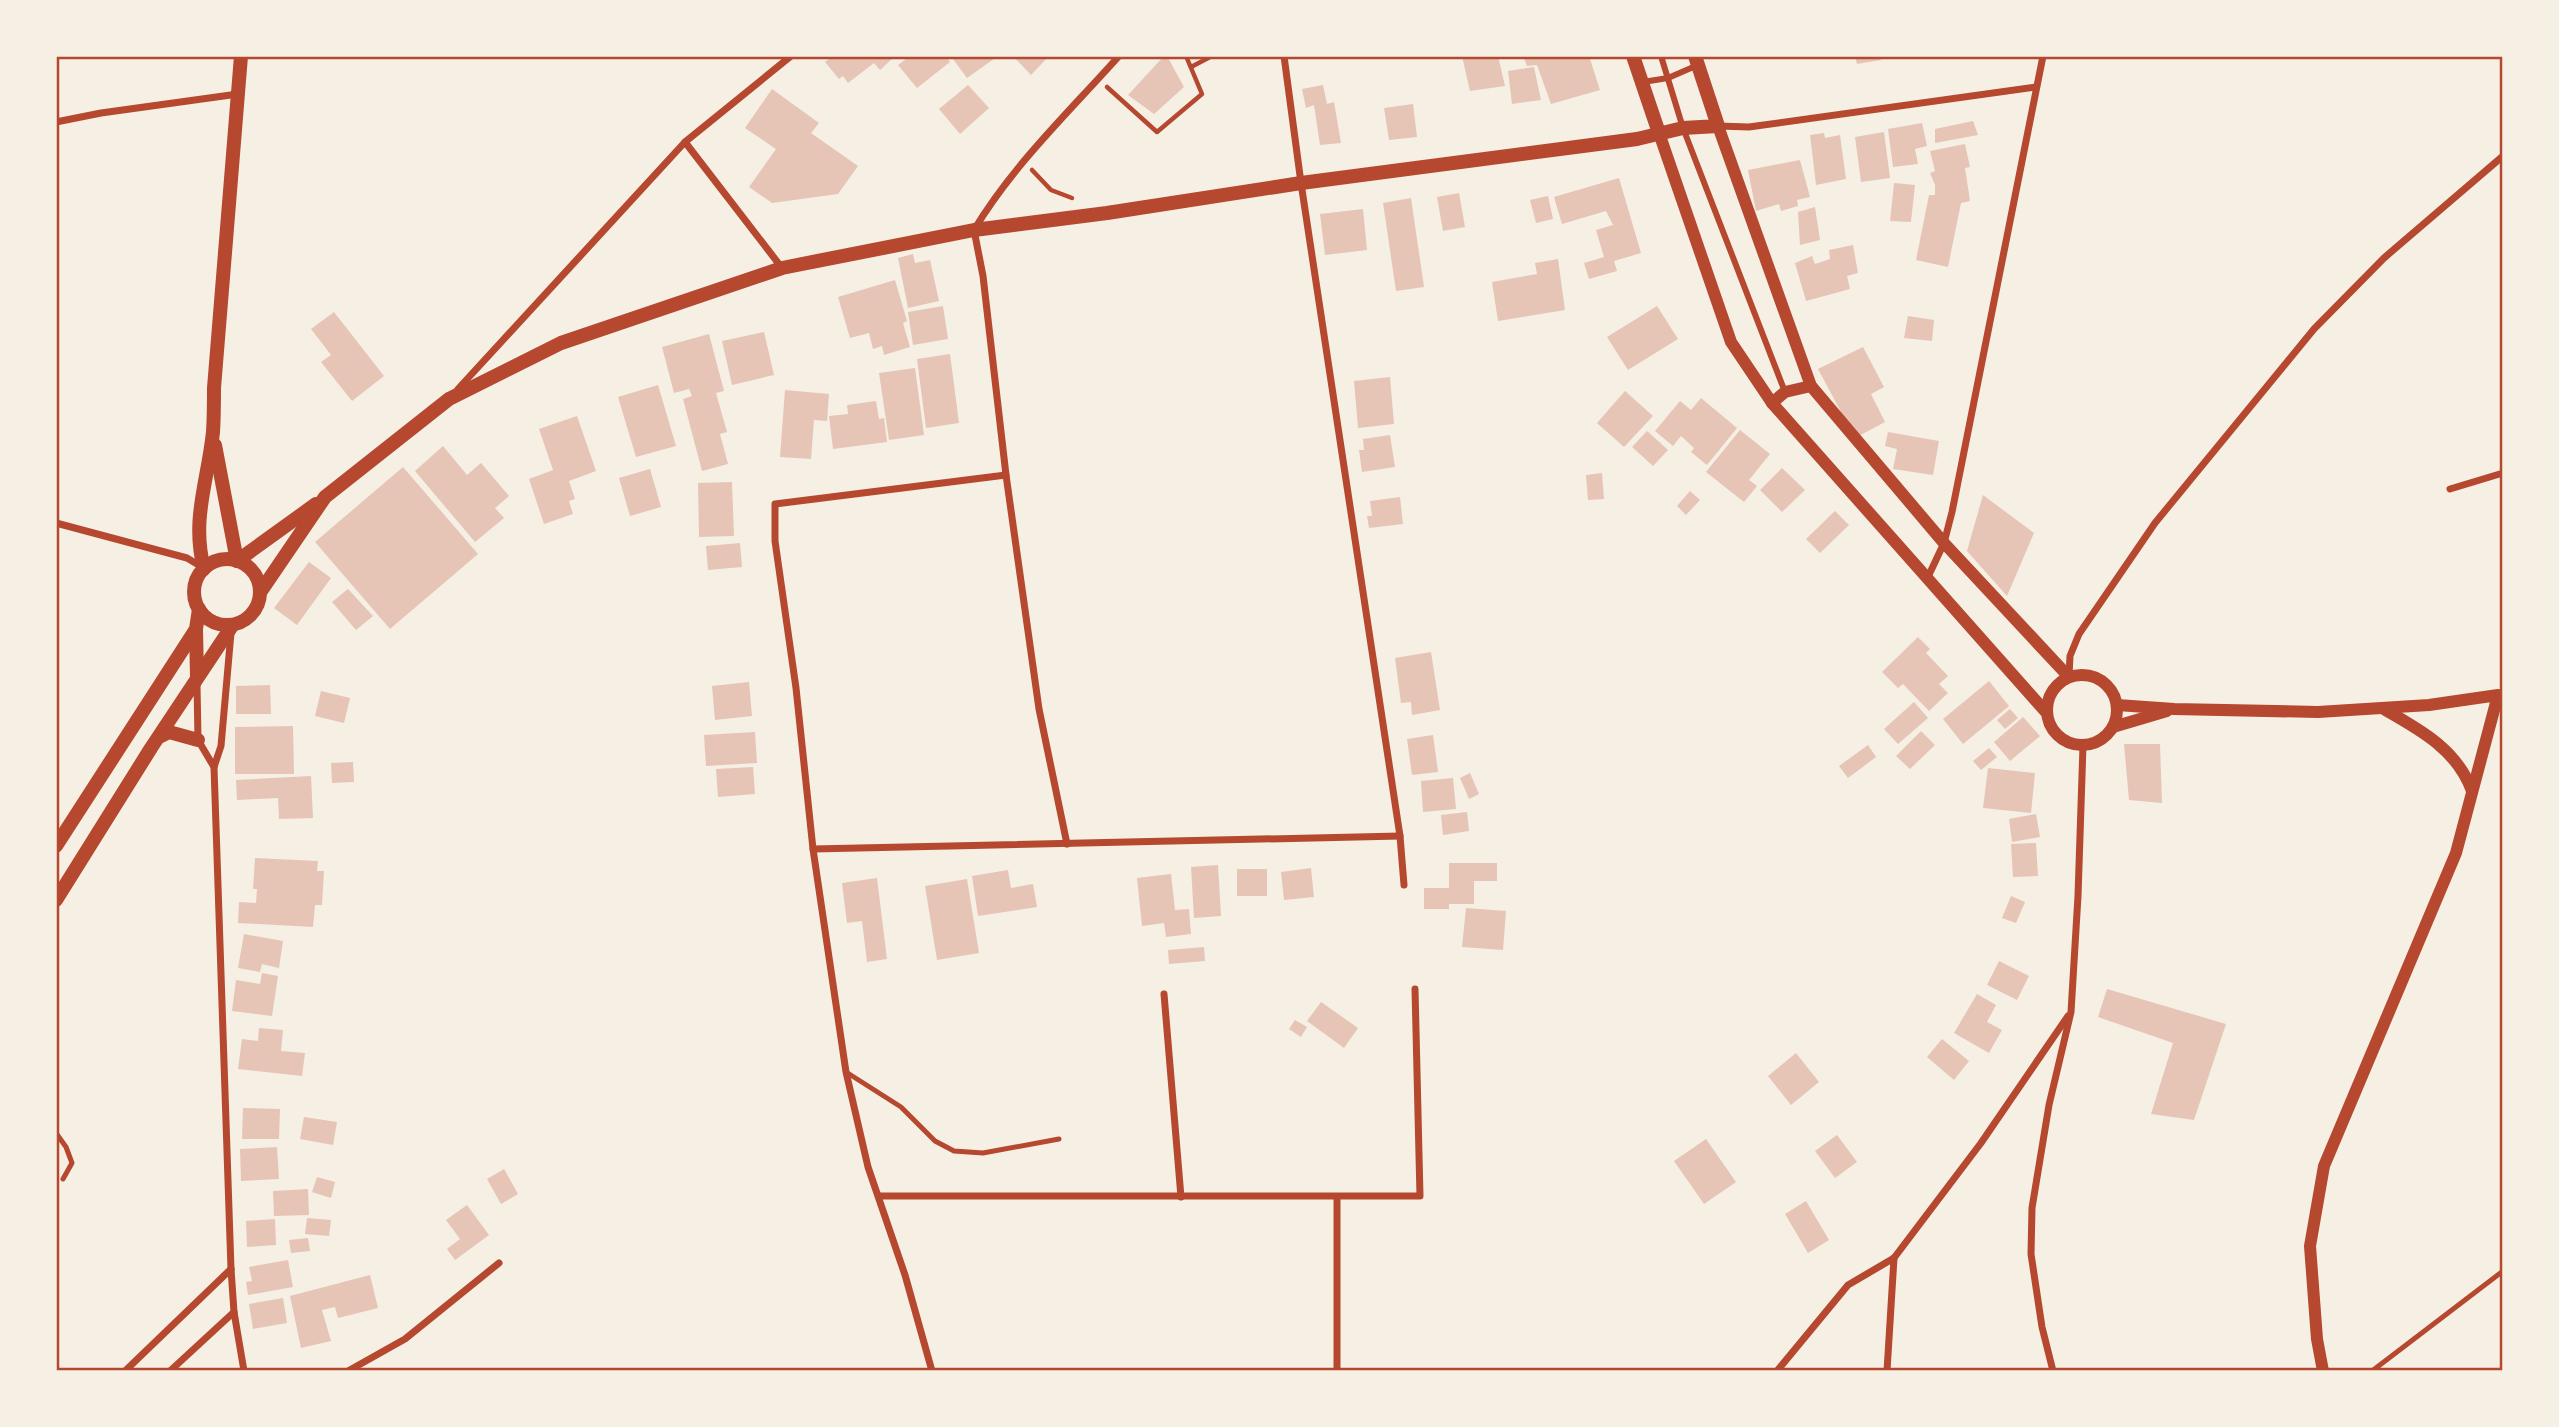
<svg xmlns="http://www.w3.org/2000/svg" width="2559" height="1427" font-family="Arial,sans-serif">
<rect width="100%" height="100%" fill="#f6efe4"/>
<g fill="#e6c5b7">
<polygon points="826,56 889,56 892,59 880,70 874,63 848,83 843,76 839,79 825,62 829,59"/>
<polygon points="910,56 946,56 950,62 917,88 898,65"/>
<polygon points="958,56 998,56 967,78 953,59"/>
<polygon points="1013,56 1049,56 1031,75"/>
<polygon points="1164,56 1167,56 1184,87 1154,114 1128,95"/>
<polygon points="1462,56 1498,56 1505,86 1470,91"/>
<polygon points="1523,56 1589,56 1600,90 1551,104 1537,65 1527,66"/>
<polygon points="1855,56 1880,56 1881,60 1857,64"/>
<polygon points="1534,67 1541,100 1512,104 1508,71"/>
<polygon points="968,85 989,108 960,134 939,109"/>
<polygon points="1323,85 1327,104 1334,102 1341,143 1320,145 1314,105 1306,108 1302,89"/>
<polygon points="772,89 819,123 811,133 858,166 838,194 772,203 749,187 776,149 745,128"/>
<polygon points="1413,104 1417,137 1389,140 1384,108"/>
<polygon points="1973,121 1978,135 1935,143 1935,129"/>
<polygon points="1922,123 1927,146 1915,149 1918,164 1893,167 1888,129"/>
<polygon points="1884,132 1890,178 1861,182 1855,137"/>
<polygon points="1824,133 1825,138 1840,135 1846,179 1816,185 1810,135"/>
<polygon points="1965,144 1970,167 1965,168 1970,201 1961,203 1948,267 1916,260 1929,195 1935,195 1935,185 1930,173 1935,171 1930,151"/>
<polygon points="1800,160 1810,197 1797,200 1798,206 1781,211 1779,204 1756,211 1748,170"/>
<polygon points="1619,178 1641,253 1614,261 1617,271 1589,279 1584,263 1604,257 1596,230 1613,225 1606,211 1562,224 1554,197"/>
<polygon points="1894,183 1915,185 1911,222 1890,221"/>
<polygon points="1459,193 1465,227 1443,231 1437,197"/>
<polygon points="1548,196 1553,219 1536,223 1530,200"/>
<polygon points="1411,198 1424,287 1396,291 1383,203"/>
<polygon points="1815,207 1820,240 1800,245 1798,212"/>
<polygon points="1363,209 1367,250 1325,255 1320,214"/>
<polygon points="1853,245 1858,273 1847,276 1850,289 1806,301 1795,263 1812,256 1815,264 1830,259 1829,250"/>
<polygon points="913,254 915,263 930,260 939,301 908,308 898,258"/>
<polygon points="1558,259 1565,310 1498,321 1492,282 1537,274 1535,263"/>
<polygon points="895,280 907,321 903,323 910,347 884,355 882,346 873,349 869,333 850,338 838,297"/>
<polygon points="943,306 948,339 913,345 908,312"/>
<polygon points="1657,306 1678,339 1628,370 1607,337"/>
<polygon points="334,312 384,376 352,401 321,362 331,355 311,329"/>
<polygon points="1908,316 1934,320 1932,341 1904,338"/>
<polygon points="764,332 774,375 732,385 722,341"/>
<polygon points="709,334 724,391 716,393 727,432 720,434 728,464 702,471 683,399 692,396 689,389 674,393 662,347"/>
<polygon points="1863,347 1884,387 1871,394 1885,422 1855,438 1818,369"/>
<polygon points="950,354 959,423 926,428 917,359"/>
<polygon points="915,368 924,435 889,440 879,373"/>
<polygon points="1390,377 1394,424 1358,428 1354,381"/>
<polygon points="658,385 676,446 636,457 618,397"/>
<polygon points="785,390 829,394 827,421 814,420 811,459 780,457"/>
<polygon points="1625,391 1653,416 1624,447 1597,423"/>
<polygon points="1701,398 1737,428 1707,465 1691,452 1694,448 1681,436 1673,446 1655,431 1680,401 1691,410"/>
<polygon points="876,401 879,419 884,418 887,442 833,449 829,416 848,414 847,405"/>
<polygon points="577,416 596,471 569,481 575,499 569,501 573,514 544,524 529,479 553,470 539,429"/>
<polygon points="1740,430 1770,454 1749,480 1757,486 1744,502 1706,472"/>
<polygon points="1647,431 1668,450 1653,466 1632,447"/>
<polygon points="1888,432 1939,441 1933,475 1893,469 1897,449 1885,446"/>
<polygon points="1390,435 1395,467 1362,472 1359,450 1364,450 1363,439"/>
<polygon points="443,446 467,475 481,463 509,496 495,508 504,518 475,542 415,471"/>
<polygon points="403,467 478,554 390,629 315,542"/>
<polygon points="1782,468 1805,490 1782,512 1760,490"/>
<polygon points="650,469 661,507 630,516 619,478"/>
<polygon points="1602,473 1604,499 1588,500 1586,475"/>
<polygon points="732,482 734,536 699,537 698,483"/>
<polygon points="1690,491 1700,500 1686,515 1677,506"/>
<polygon points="1983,495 2034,533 2007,596 1967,551"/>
<polygon points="1400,497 1403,524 1369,528 1367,516 1372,516 1370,501"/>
<polygon points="1835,511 1849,525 1820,553 1806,539"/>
<polygon points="740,543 742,567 708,570 706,546"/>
<polygon points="309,562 331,578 297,625 274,608"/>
<polygon points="348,589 373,616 356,630 332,602"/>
<polygon points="1918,637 1930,649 1926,653 1948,676 1939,684 1948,693 1929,711 1903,684 1898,688 1882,672"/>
<polygon points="1431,652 1440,710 1412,715 1411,702 1401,703 1395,658"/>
<polygon points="1989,681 2009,706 1963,744 1943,719"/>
<polygon points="749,682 752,716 715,720 712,686"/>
<polygon points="270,685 271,714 236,714 236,686"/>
<polygon points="321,691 350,698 344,723 315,716"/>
<polygon points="1914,702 1928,718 1898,744 1884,729"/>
<polygon points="2010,709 2018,718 2005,729 1997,720"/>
<polygon points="2023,717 2040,736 2010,761 1994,742"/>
<polygon points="293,726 294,774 235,774 235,727"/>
<polygon points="1921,731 1935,745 1910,769 1896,756"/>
<polygon points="755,732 757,763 706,766 704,735"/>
<polygon points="1433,735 1438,772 1412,775 1407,739"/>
<polygon points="2124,744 2160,744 2162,803 2129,800"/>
<polygon points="1868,745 1876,757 1848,778 1839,766"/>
<polygon points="1989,748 1997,757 1981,770 1973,761"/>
<polygon points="353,762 354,782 332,783 331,763"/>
<polygon points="753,767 755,794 718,797 716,769"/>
<polygon points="1988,768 2035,773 2031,813 1983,808"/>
<polygon points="1470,773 1479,794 1469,799 1460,778"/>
<polygon points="311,776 313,818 279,819 278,798 237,800 236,780"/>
<polygon points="1453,778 1456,809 1423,812 1421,781"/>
<polygon points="1467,812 1469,831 1443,835 1441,815"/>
<polygon points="2036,814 2040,837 2012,842 2009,819"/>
<polygon points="2036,843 2038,876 2013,877 2011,844"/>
<polygon points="255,858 318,861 317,871 324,871 322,905 315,905 313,927 238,923 239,902 256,903 257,889 253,889"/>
<polygon points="1449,863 1497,863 1497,881 1474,881 1474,904 1449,904 1449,909 1424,909 1424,888 1449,888"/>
<polygon points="1218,865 1221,916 1194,918 1191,867"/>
<polygon points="1311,868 1314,897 1284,900 1281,872"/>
<rect x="1237" y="869" width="30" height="27"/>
<polygon points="1008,870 1011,888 1033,884 1037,907 978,916 972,876"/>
<polygon points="1171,874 1175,910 1189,909 1191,934 1166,937 1164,923 1142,926 1137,878"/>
<polygon points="877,878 887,959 867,962 862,921 847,923 842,883"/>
<polygon points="967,879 979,953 937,960 925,886"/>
<polygon points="2011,896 2025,902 2016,923 2002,918"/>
<polygon points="1466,908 1506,911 1503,950 1462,947"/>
<polygon points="244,934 283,941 279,968 262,964 260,972 238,968"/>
<polygon points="1204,947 1205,961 1169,964 1168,950"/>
<polygon points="1999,961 2029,976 2017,1000 1987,985"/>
<polygon points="262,973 278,976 272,1016 232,1011 236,980 260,984"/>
<polygon points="2107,989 2226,1024 2194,1120 2151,1114 2173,1043 2098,1017"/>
<polygon points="1977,994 1996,1005 1987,1022 2002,1030 1989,1053 1954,1033"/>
<polygon points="1321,1002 1358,1028 1344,1048 1307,1021"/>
<polygon points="1295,1020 1307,1027 1301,1037 1289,1029"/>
<polygon points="259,1028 283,1030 281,1051 305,1053 302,1076 238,1069 242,1039 258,1041"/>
<polygon points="1942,1039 1969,1061 1954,1080 1927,1057"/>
<polygon points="1796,1053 1819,1082 1791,1105 1768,1076"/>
<polygon points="243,1108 280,1109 279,1139 242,1139"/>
<polygon points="304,1117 337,1122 333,1145 300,1139"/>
<polygon points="1837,1135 1857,1162 1835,1178 1815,1151"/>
<polygon points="1706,1139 1736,1182 1704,1204 1674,1161"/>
<polygon points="277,1147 279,1179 241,1181 240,1149"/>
<polygon points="504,1169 518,1194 501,1204 487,1179"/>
<polygon points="317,1177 335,1182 331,1198 312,1192"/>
<polygon points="308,1189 309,1215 274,1216 273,1191"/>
<polygon points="1806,1201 1829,1240 1808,1253 1785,1214"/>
<polygon points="467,1205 489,1235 455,1260 447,1249 460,1239 446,1220"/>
<polygon points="307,1218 331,1220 329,1236 305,1234"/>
<polygon points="275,1219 276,1245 247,1247 246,1221"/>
<polygon points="308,1238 310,1251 291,1253 289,1240"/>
<polygon points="288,1260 293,1287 248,1295 246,1282 252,1281 249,1267"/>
<polygon points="370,1275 378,1308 338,1318 335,1307 322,1310 331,1341 301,1348 290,1296"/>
<polygon points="283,1298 287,1323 253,1329 249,1304"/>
</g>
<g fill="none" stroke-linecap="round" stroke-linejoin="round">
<g stroke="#b5482f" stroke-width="4.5">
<polyline points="1191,67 1212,56"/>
<polyline points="1107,87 1157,132 1202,94 1186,56"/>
<polyline points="1032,170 1051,190 1072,198"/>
</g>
<g stroke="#b5482f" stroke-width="5">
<polyline points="846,1072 901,1107 935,1141 954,1151 983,1153 1059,1139"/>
<polyline points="56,1133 66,1147 72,1163 63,1179"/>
<polyline points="2372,1371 2503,1271"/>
</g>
<g stroke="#b5482f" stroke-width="6">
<polyline points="1661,56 1683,128 1785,392"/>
<polyline points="1643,82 1668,78 1698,65"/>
</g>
<g stroke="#b5482f" stroke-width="7">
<polyline points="1284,56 1301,183 1400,836 1404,885"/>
<polyline points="56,122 101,113 238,94"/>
<polyline points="1718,126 1749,127 2036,87"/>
<polyline points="685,142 782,268"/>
<polyline points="458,389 685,142 791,56"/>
<polyline points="2450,489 2503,473"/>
<polyline points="56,523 187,558 202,567"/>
<polyline points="1927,579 1944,543 1952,512 2043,56"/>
<polyline points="231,633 221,746 214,767 231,1269 234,1312 244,1371"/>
<polyline points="2069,676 2070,656 2079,634 2155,523 2314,329 2384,258 2503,156"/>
<polyline points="197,684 198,740 214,767"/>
<path d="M1067 844 1039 709 1006 475 983 276 974 230C1013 165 1069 112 1119 56"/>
<polyline points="813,849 1400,836"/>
<polyline points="1164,994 1181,1197"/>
<polyline points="879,1196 1420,1196 1415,989"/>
<polyline points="1337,1197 1337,1371"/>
<polyline points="125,1371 231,1269"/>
<polyline points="170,1371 234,1312"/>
<polyline points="348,1371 405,1339 499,1263"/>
<polyline points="932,1371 905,1275 868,1167 846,1072 813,849 796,688 775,541 775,504 1006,475"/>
<polyline points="1777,1371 1848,1285 1894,1258 1981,1143 2068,1016"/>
<polyline points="1887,1371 1894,1258"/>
<polyline points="2053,1371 2042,1327 2031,1254 2032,1208 2049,1105 2071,1012 2078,896 2083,746"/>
</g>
<g stroke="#b5482f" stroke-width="12">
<polyline points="1718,126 1811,386 1944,543 2069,677"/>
<polyline points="1659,133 1731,342 1772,403 2045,711"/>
<polyline points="1772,403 1785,392 1811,386"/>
<circle cx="2082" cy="710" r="35"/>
<polyline points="2117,705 2174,709 2318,712 2429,705 2498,695 2456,853 2324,1166 2310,1246 2317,1339 2323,1371"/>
<path d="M2382 708C2419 729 2457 749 2472 791"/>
<polyline points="2113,727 2167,711"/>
</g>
<g stroke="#b5482f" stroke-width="14">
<polyline points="1633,56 1659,133"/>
<polyline points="215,445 237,561"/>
<circle cx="227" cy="592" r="33"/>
<polyline points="237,561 316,504"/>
<path d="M204 569C191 519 208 481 213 432 214 417 214 402 214 388L241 56"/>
<polyline points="261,591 325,497 449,399 561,343 782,268 974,230 1107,213 1301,183 1637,139 1683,128 1718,126 1695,56"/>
<polyline points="196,630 197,676"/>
<polyline points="161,736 169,732 198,740"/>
<polyline points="56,846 196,629 199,609"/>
<polyline points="56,900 151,748 232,626"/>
</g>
</g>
<rect width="2559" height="1427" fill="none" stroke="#f6efe4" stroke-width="116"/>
<rect x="58" y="58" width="2443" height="1311" fill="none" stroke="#b5482f" stroke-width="2.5"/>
</svg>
